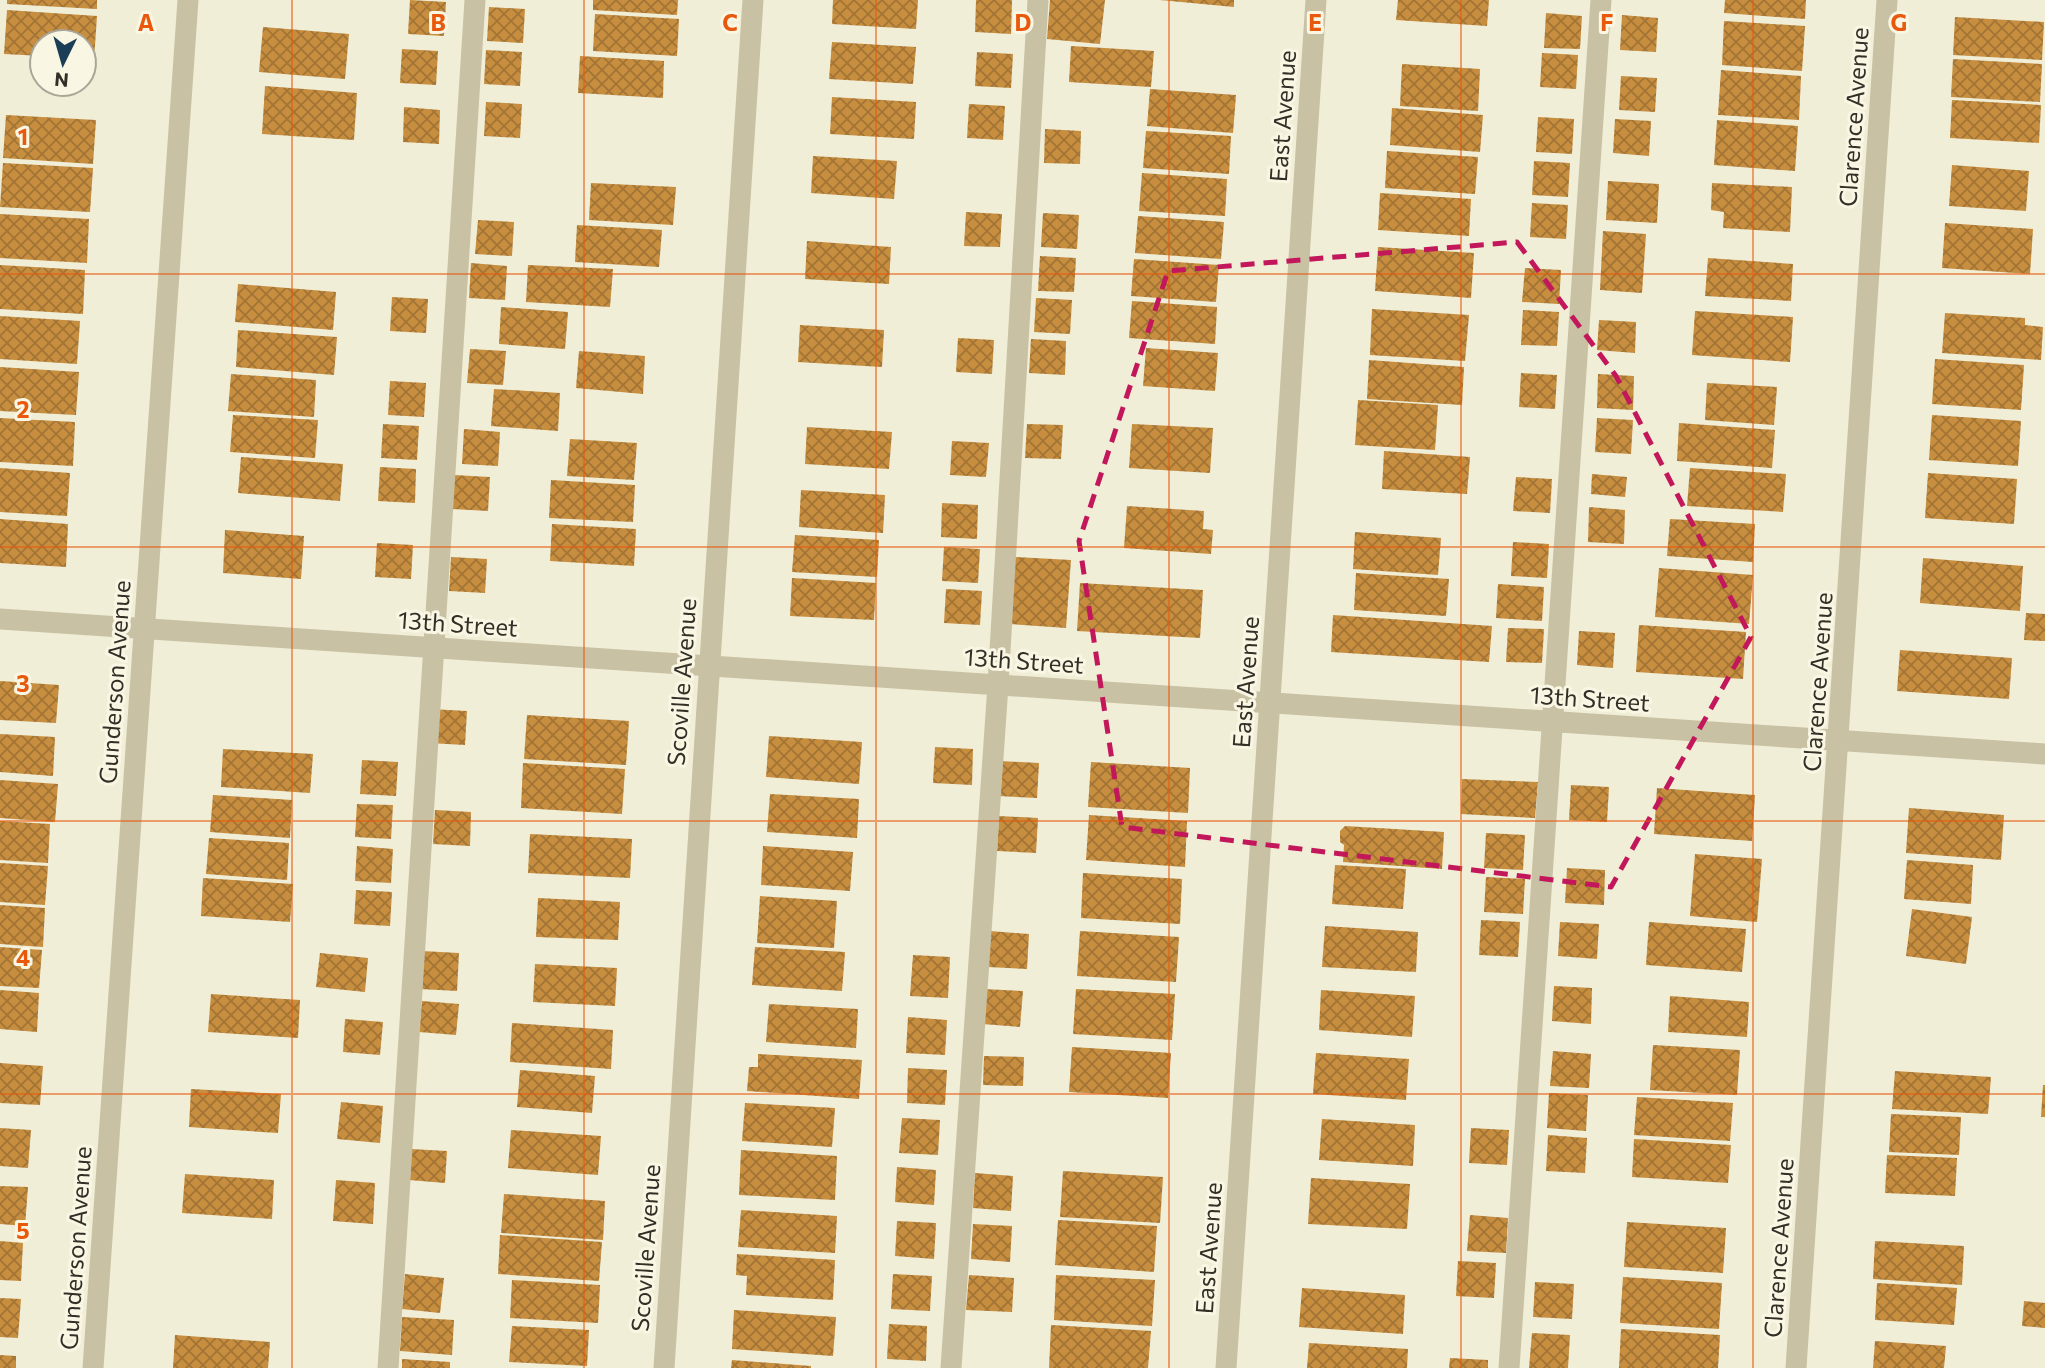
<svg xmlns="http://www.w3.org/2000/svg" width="2045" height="1368" font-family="Commissioner,sans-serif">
<defs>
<pattern id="building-cross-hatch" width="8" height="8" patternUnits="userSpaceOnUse" patternTransform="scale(1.75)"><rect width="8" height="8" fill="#c78e3f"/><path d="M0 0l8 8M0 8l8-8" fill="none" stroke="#a27435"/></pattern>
</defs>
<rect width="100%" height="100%" fill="#f1eed7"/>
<g fill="url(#building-cross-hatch)">
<polygon points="7,0 97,0 97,9 7,4"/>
<polygon points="410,0 446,2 444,36 408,34"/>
<polygon points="593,0 678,0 677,15 593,10"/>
<polygon points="833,0 918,0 916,29 832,24"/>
<polygon points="976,0 1012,0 1011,34 975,32"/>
<polygon points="1050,0 1105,0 1100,44 1047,39"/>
<polygon points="1160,0 1234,0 1234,7"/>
<polygon points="1398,0 1489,0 1487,26 1396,20"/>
<polygon points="1725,0 1806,0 1805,19 1724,13"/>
<polygon points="489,7 525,9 523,43 487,41"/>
<polygon points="7,10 97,16 94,60 84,59 84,42 42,42 42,56 4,54"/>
<polygon points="1546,13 1582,16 1580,49 1544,48"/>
<polygon points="595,14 679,19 677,56 593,51"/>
<polygon points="1622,15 1658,18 1656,52 1620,50"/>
<polygon points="1955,17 2044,22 2042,60 1953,55"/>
<polygon points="1724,21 1805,26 1802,71 1722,65"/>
<polygon points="263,27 349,34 345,79 259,72"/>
<polygon points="832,42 916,47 913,84 829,79"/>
<polygon points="1071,46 1154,51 1151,87 1069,82"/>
<polygon points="402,49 438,51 436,85 400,83"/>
<polygon points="486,50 522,52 520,86 484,84"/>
<polygon points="977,52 1013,54 1011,88 975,86"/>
<polygon points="1542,53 1578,55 1576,89 1540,87"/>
<polygon points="580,56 664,61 663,98 578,93"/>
<polygon points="1953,59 2042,64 2040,102 1951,97"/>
<polygon points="1402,64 1480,69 1478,111 1400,106"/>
<polygon points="1721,70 1801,76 1799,120 1718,115"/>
<polygon points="1621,76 1657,78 1655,112 1619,110"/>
<polygon points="265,86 357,93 354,140 262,134"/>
<polygon points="1150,89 1236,95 1233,133 1147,126"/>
<polygon points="832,97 916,102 914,139 830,134"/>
<polygon points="1952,100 2041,105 2039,143 1950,138"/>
<polygon points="486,102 522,104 520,138 484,136"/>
<polygon points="969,104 1005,106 1003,140 967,138"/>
<polygon points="404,107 440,110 439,144 403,142"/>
<polygon points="1392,108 1483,115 1480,152 1390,145"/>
<polygon points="6,115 96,120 93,164 3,158"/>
<polygon points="1538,117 1574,119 1572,154 1536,152"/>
<polygon points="1615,119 1651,121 1649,156 1613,153"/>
<polygon points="1717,120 1798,126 1795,171 1714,165"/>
<polygon points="1045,129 1081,131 1080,164 1044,163"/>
<polygon points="1146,131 1231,136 1229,174 1143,168"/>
<polygon points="1387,151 1478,157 1475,194 1385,188"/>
<polygon points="813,156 897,161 894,199 811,193"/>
<polygon points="1534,161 1570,163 1568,197 1532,195"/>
<polygon points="3,163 93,168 90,212 0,207"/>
<polygon points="1952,165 2029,171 2026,211 1949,206"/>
<polygon points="1142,173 1227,179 1225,216 1139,211"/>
<polygon points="1608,181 1659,184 1657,223 1606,220"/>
<polygon points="591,183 676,187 673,225 589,220"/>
<polygon points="1712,183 1792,187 1790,232 1723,228 1724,212 1711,210"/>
<polygon points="1380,193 1471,199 1469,236 1378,230"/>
<polygon points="1532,203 1568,205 1566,239 1530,237"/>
<polygon points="966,212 1002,214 1000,247 964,246"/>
<polygon points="1043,213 1079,215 1077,249 1041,247"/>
<polygon points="0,214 89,219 87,263 0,258"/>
<polygon points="1138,216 1224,222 1221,259 1135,253"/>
<polygon points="478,220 514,222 512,256 475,254"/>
<polygon points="1945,223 2033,229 2030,274 1942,268"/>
<polygon points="577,225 662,230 659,267 575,262"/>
<polygon points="1603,231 1646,234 1642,293 1600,290"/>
<polygon points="807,241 891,247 889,284 805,279"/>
<polygon points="1378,247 1474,253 1471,298 1375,291"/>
<polygon points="1040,256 1076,258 1074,292 1038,291"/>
<polygon points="1708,258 1793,264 1791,301 1705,296"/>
<polygon points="1134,259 1219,265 1216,302 1131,296"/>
<polygon points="471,263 507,266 505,300 469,298"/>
<polygon points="0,265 85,270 83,314 0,309"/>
<polygon points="528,265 613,269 610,307 526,302"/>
<polygon points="1525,268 1561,270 1559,304 1522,302"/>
<polygon points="238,284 336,292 333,330 235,322"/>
<polygon points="392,297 428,299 426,333 390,331"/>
<polygon points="1036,298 1072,300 1070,334 1034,332"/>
<polygon points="1132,301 1217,307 1215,344 1129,338"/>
<polygon points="501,307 568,312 565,349 499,344"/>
<polygon points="1372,309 1469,315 1465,361 1370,355"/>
<polygon points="1523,310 1559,312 1557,346 1521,345"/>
<polygon points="1695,311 1793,317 1790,362 1692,355"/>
<polygon points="1945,313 2025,318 2025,325 2043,327 2041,360 1942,353"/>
<polygon points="0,316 80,321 77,364 0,359"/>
<polygon points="1599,320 1636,322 1635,353 1597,350"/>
<polygon points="800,325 884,330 882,367 798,362"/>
<polygon points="238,330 337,337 334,375 236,367"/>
<polygon points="958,338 994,340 992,374 956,372"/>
<polygon points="1031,339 1066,341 1065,375 1029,373"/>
<polygon points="1146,348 1218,353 1215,391 1143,386"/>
<polygon points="470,349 506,351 503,385 467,383"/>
<polygon points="579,351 645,356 643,394 576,388"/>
<polygon points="1935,359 2024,365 2021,410 1932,404"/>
<polygon points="1369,360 1464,367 1462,405 1367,399"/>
<polygon points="0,367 79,372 76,415 0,411"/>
<polygon points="1521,373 1557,375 1555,409 1519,407"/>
<polygon points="231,374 316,380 314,417 228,411"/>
<polygon points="1598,374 1634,376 1633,410 1597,408"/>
<polygon points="390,381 426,383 424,417 388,415"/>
<polygon points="1707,383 1777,387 1774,425 1705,420"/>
<polygon points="494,389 560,393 558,431 491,426"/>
<polygon points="1358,400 1438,405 1435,450 1355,445"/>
<polygon points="233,415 318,420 315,458 230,452"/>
<polygon points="1932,415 2021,421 2018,466 1929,460"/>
<polygon points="0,418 75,422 73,466 0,462"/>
<polygon points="1597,418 1633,420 1631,454 1595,452"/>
<polygon points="1679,423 1775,430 1772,468 1677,461"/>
<polygon points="383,424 419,426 417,460 381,458"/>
<polygon points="1027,424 1063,425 1061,459 1025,458"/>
<polygon points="1132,424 1213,428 1210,473 1129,468"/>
<polygon points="807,427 892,432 889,469 805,464"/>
<polygon points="464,429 500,432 498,466 462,464"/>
<polygon points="570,439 637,443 634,480 567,476"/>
<polygon points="952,441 989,443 986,477 950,475"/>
<polygon points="1384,451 1470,457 1467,494 1382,489"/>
<polygon points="241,457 343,464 340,501 238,493"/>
<polygon points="380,467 416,469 415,503 378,501"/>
<polygon points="0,468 70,473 67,516 0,512"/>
<polygon points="1690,468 1786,474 1783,512 1687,506"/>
<polygon points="1928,473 2017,479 2014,524 1925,518"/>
<polygon points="1592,474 1627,477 1625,497 1591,494"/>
<polygon points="454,475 490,477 488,511 452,509"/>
<polygon points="1516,477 1552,479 1550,513 1513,511"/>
<polygon points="551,480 635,485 633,522 549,518"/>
<polygon points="801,490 885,495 883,533 799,527"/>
<polygon points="942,503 978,505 977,539 941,537"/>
<polygon points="1127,506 1204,511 1203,529 1213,530 1211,554 1124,548"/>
<polygon points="1589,507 1625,510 1624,544 1588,542"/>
<polygon points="0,519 68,524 66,567 0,563"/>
<polygon points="1670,519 1755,524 1753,562 1667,556"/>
<polygon points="552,524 636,529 634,566 550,561"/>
<polygon points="225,530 304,536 301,579 223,573"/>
<polygon points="1355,532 1441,538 1438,575 1353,569"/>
<polygon points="795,535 879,540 877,577 792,572"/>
<polygon points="1513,542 1549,544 1547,578 1511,576"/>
<polygon points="377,543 413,545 411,579 375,577"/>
<polygon points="944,547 980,549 978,583 942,581"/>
<polygon points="451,557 487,559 485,593 449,591"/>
<polygon points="1015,557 1071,560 1066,628 1010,624"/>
<polygon points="1923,558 2023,566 2020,611 1920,603"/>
<polygon points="1659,568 1753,575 1749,624 1655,617"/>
<polygon points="1356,573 1449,579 1446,616 1354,610"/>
<polygon points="792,578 876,583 874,620 790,616"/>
<polygon points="1080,583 1203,590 1200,638 1077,631"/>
<polygon points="1498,584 1544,587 1542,621 1496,618"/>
<polygon points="946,589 982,591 980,625 944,623"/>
<polygon points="2026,613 2045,614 2045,641 2024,640"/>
<polygon points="1333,615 1492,626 1489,662 1331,652"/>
<polygon points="1639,625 1746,632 1743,679 1636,672"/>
<polygon points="1508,628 1544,629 1542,663 1506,662"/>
<polygon points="1579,631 1615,633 1613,668 1577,665"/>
<polygon points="1900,650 2012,658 2009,699 1897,691"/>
<polygon points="0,681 59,685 56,723 0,720"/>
<polygon points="431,709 467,711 465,745 429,743"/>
<polygon points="527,715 629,721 626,765 524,759"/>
<polygon points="0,734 55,737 53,776 0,772"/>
<polygon points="769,736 862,742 859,784 766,777"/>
<polygon points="935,747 973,749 972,785 933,783"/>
<polygon points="223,749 313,754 310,793 221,787"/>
<polygon points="362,760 398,762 396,796 360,794"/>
<polygon points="1000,761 1039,763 1037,798 998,796"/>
<polygon points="1091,762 1190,768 1188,813 1088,807"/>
<polygon points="523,763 625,769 622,814 521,808"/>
<polygon points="1462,779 1538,782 1535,818 1461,814"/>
<polygon points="0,780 58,784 55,822 0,818"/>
<polygon points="1571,785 1609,787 1607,822 1569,820"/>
<polygon points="1657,788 1755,795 1752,841 1654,834"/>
<polygon points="770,794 859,799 857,838 767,832"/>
<polygon points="213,795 292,800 290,838 210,832"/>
<polygon points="357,804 393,805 391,839 355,837"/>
<polygon points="1909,808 2004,815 2001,860 1906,853"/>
<polygon points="435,810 471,812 470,846 433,844"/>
<polygon points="1089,815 1187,821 1185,867 1086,860"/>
<polygon points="999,816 1038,818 1036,853 997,851"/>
<polygon points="0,821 50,824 48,863 0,860"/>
<polygon points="1345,826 1444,832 1442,869 1343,862 1344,845 1340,842 1340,831"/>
<polygon points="1486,833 1525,835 1523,870 1484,868"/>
<polygon points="530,834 632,839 630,878 528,873"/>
<polygon points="209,838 289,843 287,880 206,874"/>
<polygon points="357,846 393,849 391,883 355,881"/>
<polygon points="763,846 853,852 850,891 761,885"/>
<polygon points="1695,854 1762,859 1757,922 1690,916"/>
<polygon points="1907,860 1973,865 1971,904 1904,899"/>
<polygon points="0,863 48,866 45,905 0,902"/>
<polygon points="1335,865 1406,869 1403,909 1332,904"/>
<polygon points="1567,868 1605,870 1604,905 1565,903"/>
<polygon points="1083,873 1182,879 1180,924 1081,918"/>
<polygon points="1486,877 1525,879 1523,914 1484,912"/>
<polygon points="203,878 293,884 290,922 201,916"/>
<polygon points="356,890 392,892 390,926 354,924"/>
<polygon points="760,896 837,901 834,948 757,943"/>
<polygon points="538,898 620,902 618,940 536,937"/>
<polygon points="0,905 45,908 43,947 0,944"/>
<polygon points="1912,909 1972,917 1966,964 1906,956"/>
<polygon points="1481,920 1520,922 1518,957 1479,955"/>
<polygon points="1560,922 1599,924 1597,959 1558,956"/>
<polygon points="1649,922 1746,929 1742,972 1646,965"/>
<polygon points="1325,926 1418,932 1416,972 1322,967"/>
<polygon points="990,931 1029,934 1027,969 988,967"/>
<polygon points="1080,931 1179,937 1176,982 1077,976"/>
<polygon points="0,947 42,950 39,988 0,986"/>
<polygon points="755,947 845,952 842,991 752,985"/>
<polygon points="422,951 459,953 457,991 420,989"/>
<polygon points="320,953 368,958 365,992 316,987"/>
<polygon points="913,955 950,957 948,998 910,996"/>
<polygon points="535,964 617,968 615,1006 533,1002"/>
<polygon points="1554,986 1592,988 1591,1024 1552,1021"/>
<polygon points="984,989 1023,991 1020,1027 982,1024"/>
<polygon points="1076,989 1175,994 1172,1040 1073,1034"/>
<polygon points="0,990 39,993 37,1032 0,1029"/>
<polygon points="1321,990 1415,996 1412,1037 1319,1030"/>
<polygon points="211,994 300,1000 298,1038 208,1032"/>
<polygon points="1670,996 1749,1002 1747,1037 1668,1032"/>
<polygon points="422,1001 459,1004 456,1035 419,1032"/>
<polygon points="769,1004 858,1009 856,1048 766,1042"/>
<polygon points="908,1017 947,1020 945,1055 906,1053"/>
<polygon points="345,1019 383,1022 380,1055 343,1052"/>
<polygon points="512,1023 613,1030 611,1069 510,1062"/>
<polygon points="1653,1045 1740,1050 1737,1095 1650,1090"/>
<polygon points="1072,1047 1171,1053 1168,1098 1069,1092"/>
<polygon points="1553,1051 1591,1054 1589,1088 1550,1086"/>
<polygon points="1316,1053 1409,1059 1406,1100 1313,1094"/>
<polygon points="758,1054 862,1060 859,1099 747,1091 749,1067 758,1067"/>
<polygon points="984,1056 1024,1057 1023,1086 983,1085"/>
<polygon points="0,1063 43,1066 40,1105 0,1103"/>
<polygon points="908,1068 947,1070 945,1105 907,1103"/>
<polygon points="520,1070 595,1076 592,1113 517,1107"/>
<polygon points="1895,1071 1991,1077 1988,1114 1892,1109"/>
<polygon points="2043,1085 2045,1085 2045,1117 2041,1117"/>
<polygon points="191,1089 281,1094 278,1133 189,1127"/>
<polygon points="1549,1093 1588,1095 1586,1131 1547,1128"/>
<polygon points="1637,1097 1733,1103 1730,1141 1634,1135"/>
<polygon points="341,1102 383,1106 380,1143 337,1139"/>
<polygon points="745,1103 835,1108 832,1147 742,1141"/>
<polygon points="1891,1114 1961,1117 1959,1155 1889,1152"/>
<polygon points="902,1118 940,1120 938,1155 899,1153"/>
<polygon points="1322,1119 1415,1125 1413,1166 1319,1160"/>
<polygon points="0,1128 31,1130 28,1168 0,1166"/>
<polygon points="1471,1128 1509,1130 1507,1165 1469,1163"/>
<polygon points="511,1130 601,1136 598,1175 508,1168"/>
<polygon points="1548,1135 1587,1138 1585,1173 1546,1171"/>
<polygon points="1634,1139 1731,1145 1728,1183 1632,1177"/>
<polygon points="411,1149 447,1151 445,1183 409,1180"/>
<polygon points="741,1150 837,1156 835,1200 739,1195"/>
<polygon points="1887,1155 1957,1158 1955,1196 1885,1193"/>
<polygon points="897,1167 936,1170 934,1205 895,1202"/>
<polygon points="1063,1171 1163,1177 1160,1223 1060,1217"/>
<polygon points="975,1173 1013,1176 1011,1211 973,1208"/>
<polygon points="185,1174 274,1180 272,1219 182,1213"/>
<polygon points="1311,1178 1410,1184 1407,1229 1308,1224"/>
<polygon points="336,1180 375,1183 373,1224 333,1221"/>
<polygon points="0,1186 28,1187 25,1226 0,1224"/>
<polygon points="504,1194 605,1201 603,1240 501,1233"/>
<polygon points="741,1210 837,1216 835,1253 738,1247"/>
<polygon points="1470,1215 1508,1218 1506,1253 1467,1251"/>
<polygon points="1058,1220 1157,1226 1154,1272 1055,1265"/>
<polygon points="897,1221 936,1223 934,1259 895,1256"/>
<polygon points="1627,1222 1726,1228 1723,1273 1624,1267"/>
<polygon points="973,1224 1012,1226 1010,1262 971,1259"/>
<polygon points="500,1235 602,1242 599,1281 498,1274"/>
<polygon points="0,1241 23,1243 21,1281 0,1280"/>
<polygon points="1875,1241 1964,1246 1962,1285 1873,1279"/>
<polygon points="737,1254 835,1260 833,1300 746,1295 747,1276 736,1275"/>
<polygon points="1458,1261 1496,1263 1494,1298 1456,1296"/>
<polygon points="405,1274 444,1278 440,1313 402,1309"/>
<polygon points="893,1274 932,1276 930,1311 891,1309"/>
<polygon points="969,1275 1014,1278 1012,1312 966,1310"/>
<polygon points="1056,1275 1155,1280 1152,1326 1054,1320"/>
<polygon points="1623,1277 1722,1283 1719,1329 1620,1323"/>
<polygon points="512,1280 600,1285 598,1323 510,1318"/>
<polygon points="1535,1282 1574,1284 1572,1319 1533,1317"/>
<polygon points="1877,1283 1957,1288 1954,1325 1875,1320"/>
<polygon points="1302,1288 1405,1295 1403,1334 1299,1327"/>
<polygon points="0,1298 21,1299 18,1338 0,1337"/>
<polygon points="2024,1301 2045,1303 2045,1328 2022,1326"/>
<polygon points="734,1310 836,1317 833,1356 732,1349"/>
<polygon points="402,1317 454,1320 452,1355 400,1351"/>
<polygon points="889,1324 927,1326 926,1361 887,1359"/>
<polygon points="1051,1325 1151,1331 1148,1368 1049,1368"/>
<polygon points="512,1326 589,1330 587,1366 509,1362"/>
<polygon points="1621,1329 1720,1335 1718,1368 1619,1368"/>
<polygon points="1532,1333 1570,1335 1568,1368 1529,1368"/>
<polygon points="175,1335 270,1342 268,1368 173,1368"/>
<polygon points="1875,1341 1946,1346 1944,1368 1873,1368"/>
<polygon points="1309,1343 1408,1349 1407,1368 1307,1368"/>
<polygon points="0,1355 16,1356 16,1368 0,1368"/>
<polygon points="1450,1358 1488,1360 1488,1368 1449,1368"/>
<polygon points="402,1359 450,1362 450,1368 402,1368"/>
<polygon points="732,1360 811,1366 811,1368 731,1368"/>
</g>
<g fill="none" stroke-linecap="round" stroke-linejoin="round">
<g stroke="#c9c1a4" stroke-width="21">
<polyline points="0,619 2045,754"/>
<polyline points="93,1368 188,0"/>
<polyline points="388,1368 475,0"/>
<polyline points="664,1368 753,0"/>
<polyline points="951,1368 998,685 1038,0"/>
<polyline points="1226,1368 1316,0"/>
<polyline points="1509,1368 1601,0"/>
<polyline points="1796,1368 1887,0"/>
</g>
</g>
<path fill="none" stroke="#c2185b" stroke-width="5" stroke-dasharray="14 9" stroke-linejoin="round" d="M1517 242 1616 376 1751 637 1611 887 1122 827 1079 541 1168 271Z"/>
<path fill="none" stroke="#e8590c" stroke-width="2" stroke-opacity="0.55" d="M292 0V1368M584 0V1368M876 0V1368M1169 0V1368M1461 0V1368M1753 0V1368M0 274H2045M0 547H2045M0 821H2045M0 1094H2045"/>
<g text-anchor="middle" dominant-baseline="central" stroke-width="6" stroke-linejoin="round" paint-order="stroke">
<g font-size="24" fill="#342f26" stroke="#f9f6e4">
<text transform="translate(1282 116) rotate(-86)">East Avenue</text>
<text transform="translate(1853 117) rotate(-86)">Clarence Avenue</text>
<text transform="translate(458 623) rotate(4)">13th Street</text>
<text transform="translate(1024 660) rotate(4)">13th Street</text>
<text transform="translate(114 682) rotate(-86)">Gunderson Avenue</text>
<text transform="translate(681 682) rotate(-86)">Scoville Avenue</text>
<text transform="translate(1245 682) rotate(-86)">East Avenue</text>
<text transform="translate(1817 682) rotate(-86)">Clarence Avenue</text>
<text transform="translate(1590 698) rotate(4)">13th Street</text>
<text transform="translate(75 1248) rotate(-86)">Gunderson Avenue</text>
<text transform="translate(645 1248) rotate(-86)">Scoville Avenue</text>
<text transform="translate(1208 1248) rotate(-86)">East Avenue</text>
<text transform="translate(1778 1248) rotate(-86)">Clarence Avenue</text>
</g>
</g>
<g font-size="23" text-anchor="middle" font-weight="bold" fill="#e8590c" stroke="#f9f6e4" stroke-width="6" stroke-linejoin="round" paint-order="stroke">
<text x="146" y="31">A</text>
<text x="438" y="31">B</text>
<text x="730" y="31">C</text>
<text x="1023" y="31">D</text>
<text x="1315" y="31">E</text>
<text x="1607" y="31">F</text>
<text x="1899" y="31">G</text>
<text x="23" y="145">1</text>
<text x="23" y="418">2</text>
<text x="23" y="692">3</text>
<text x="23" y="966">4</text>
<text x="23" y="1239">5</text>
</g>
<g transform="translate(63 63) rotate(185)"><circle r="33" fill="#f9f6e4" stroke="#aaa698" stroke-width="2"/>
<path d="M0-5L12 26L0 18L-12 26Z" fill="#1b3e56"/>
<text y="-10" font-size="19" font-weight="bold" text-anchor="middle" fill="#342f26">N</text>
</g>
</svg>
